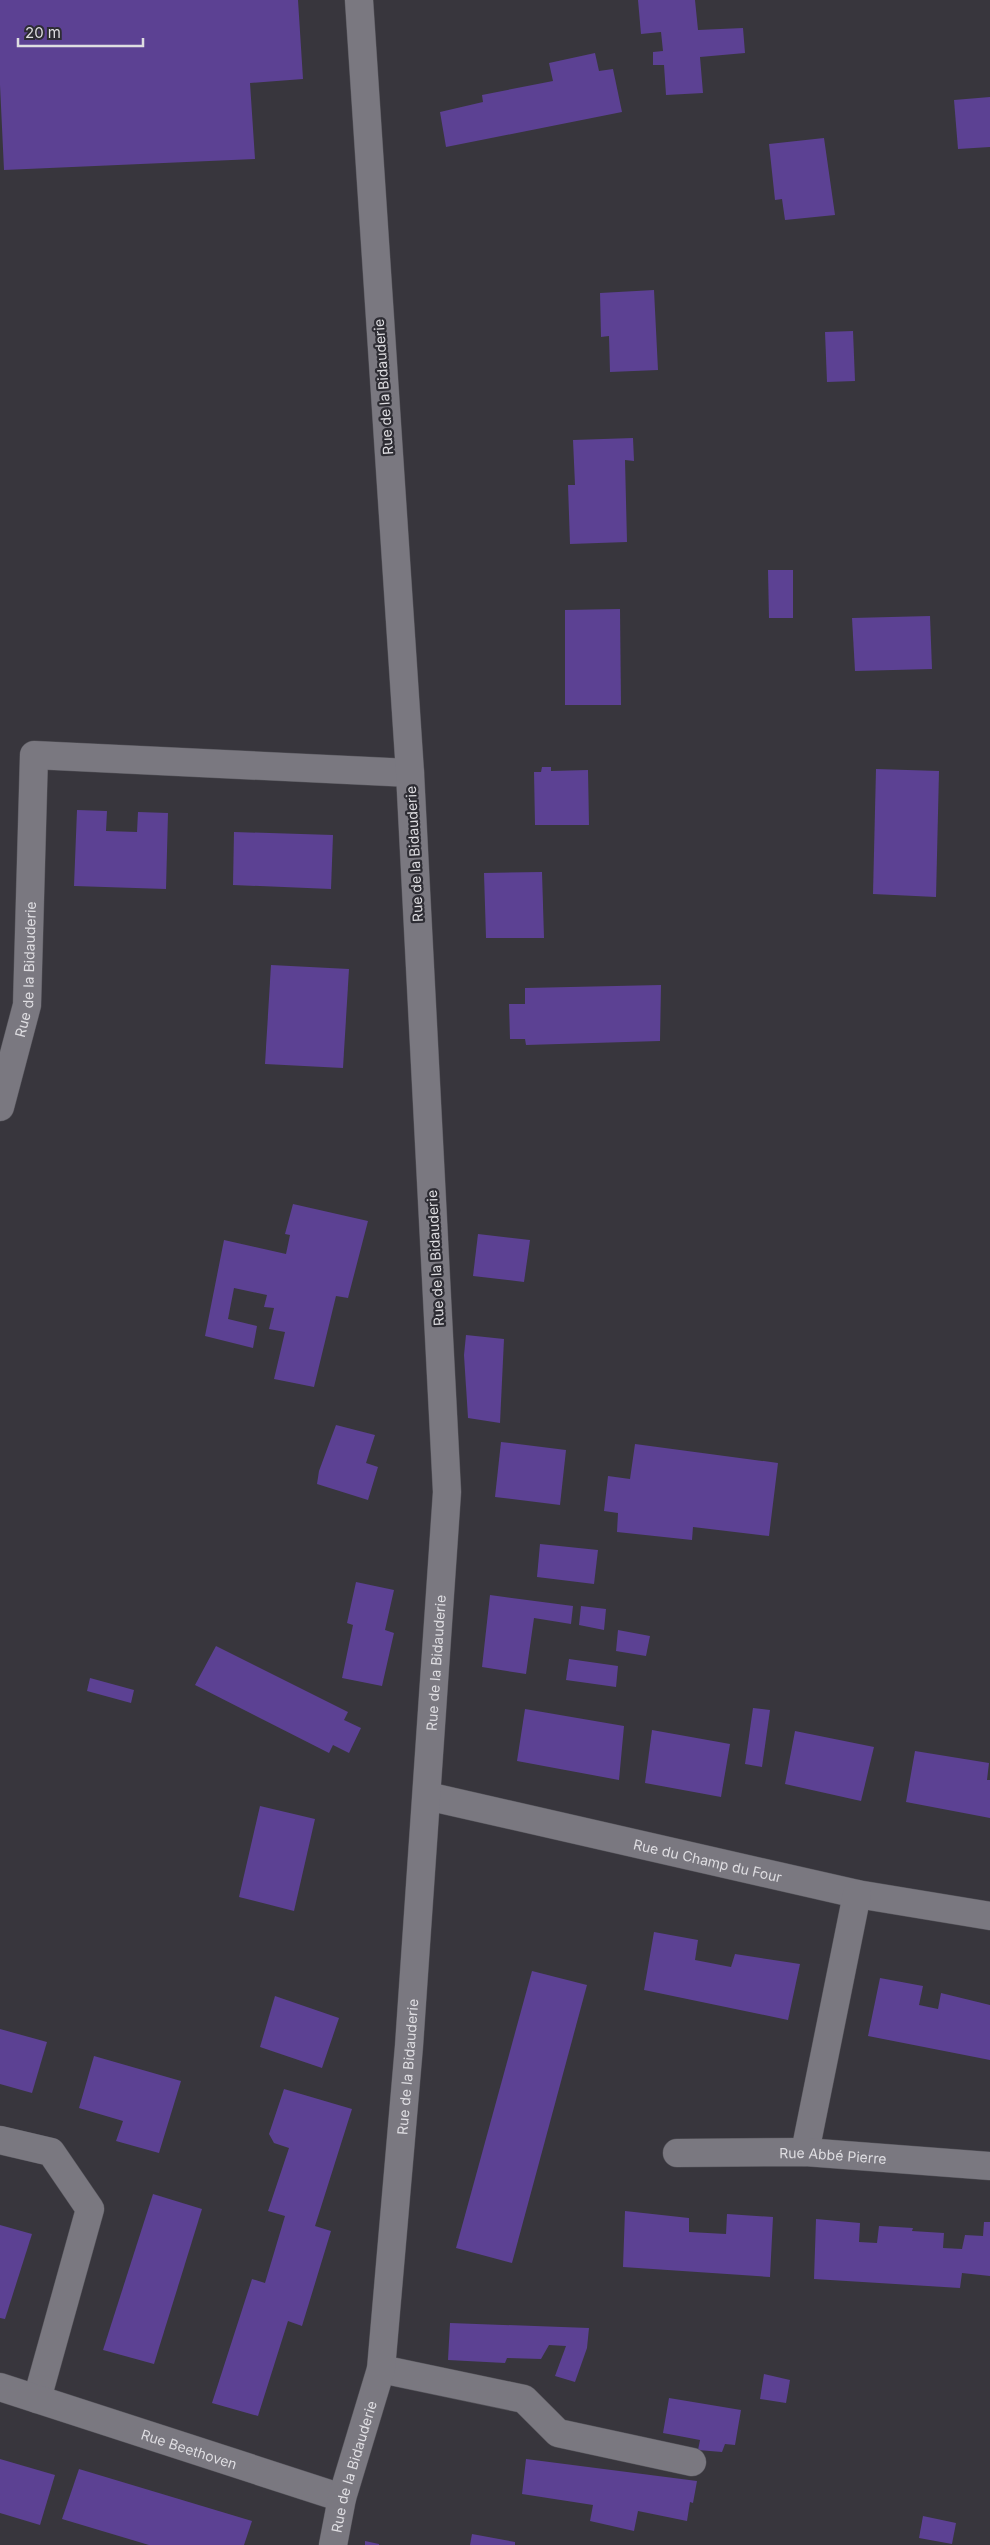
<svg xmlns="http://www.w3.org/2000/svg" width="990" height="2545" font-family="Inter,sans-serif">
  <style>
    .building { fill: #5c4193 }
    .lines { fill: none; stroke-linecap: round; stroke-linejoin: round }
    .minor-casing { stroke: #545359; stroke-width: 29 }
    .minor { stroke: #7a7880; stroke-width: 28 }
    .labels { text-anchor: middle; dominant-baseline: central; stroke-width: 4.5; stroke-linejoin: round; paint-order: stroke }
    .street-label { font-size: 14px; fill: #dedde1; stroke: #2d2c33 }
  </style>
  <rect width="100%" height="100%" fill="#38363d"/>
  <!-- building -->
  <g class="building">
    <path d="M0,0H298L303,79L250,83L255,159L4,170L0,85Z"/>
    <path d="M638,0H695L698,30L743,28L745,53L700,57L703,93L666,95L664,65H653V52L663,51L661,32L641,34Z"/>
    <path d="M595,53L599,71L613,69L622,112L446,147L440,112L483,102L482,95L553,81L549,63Z"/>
    <path d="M990,97V147L958,149L954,100Z"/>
    <path d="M824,138L835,215L785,220L782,199L775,200L769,144Z"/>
    <path d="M654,290L658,370L610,372L609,336L601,337L600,293Z"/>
    <path d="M853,331L855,381L827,382L825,332Z"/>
    <path d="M633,438L634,461L625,460L627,542L570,544L568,485H575L573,440Z"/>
    <path d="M768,570H793V618H769Z"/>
    <path d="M620,609L621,705H565V610Z"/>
    <path d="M930,616L932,669L855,671L852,618Z"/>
    <path d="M542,767H551V771L588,770L589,825H535L534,772H541Z"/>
    <path d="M876,769L939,771L936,897L873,894Z"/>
    <path d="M77,810L107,811L106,831L137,832L138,812L168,813L166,889L74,886Z"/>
    <path d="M234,832L333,835L331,889L233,885Z"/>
    <path d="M542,872L544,938H486L484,873Z"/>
    <path d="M271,965L349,969L343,1068L265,1064Z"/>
    <path d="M661,985L660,1041L526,1045L525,1039H510L509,1004H525V988Z"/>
    <path d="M293,1204L368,1221L348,1298L336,1296L314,1387L274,1379L285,1332L269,1329L274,1308L264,1307L267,1295L234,1288L228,1319L257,1326L253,1348L205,1336L224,1240L286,1254L290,1235L285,1234Z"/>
    <path d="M478,1234L530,1240L524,1282L473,1276Z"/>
    <path d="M466,1335L504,1339L500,1423L468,1418L464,1355Z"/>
    <path d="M336,1425L375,1435L366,1463L378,1467L368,1500L317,1484L319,1471Z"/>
    <path d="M501,1442L566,1450L560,1505L495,1497Z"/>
    <path d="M635,1444L778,1463L769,1536L693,1527L692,1540L617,1532L618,1513L604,1511L608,1476L630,1479Z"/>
    <path d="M540,1544L598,1550L594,1584L537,1577Z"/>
    <path d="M356,1582L394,1590L385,1630L394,1633L382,1686L342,1678L353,1625L347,1623Z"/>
    <path d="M490,1595L573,1606L571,1624L534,1618L526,1674L482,1667Z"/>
    <path d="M581,1606L606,1609L604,1630L579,1625Z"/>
    <path d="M618,1630L650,1636L646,1656L616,1651Z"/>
    <path d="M216,1646L348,1712L344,1720L361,1728L349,1753L333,1745L329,1753L195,1685Z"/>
    <path d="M569,1659L618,1666L616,1687L566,1680Z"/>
    <path d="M90,1678L134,1690L131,1703L87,1691Z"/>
    <path d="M753,1708L770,1710L762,1767L745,1764Z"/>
    <path d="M525,1709L624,1726L619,1780L517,1761Z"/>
    <path d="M652,1730L730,1744L721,1797L645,1783Z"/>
    <path d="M795,1731L874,1747L861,1801L785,1784Z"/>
    <path d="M915,1751L989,1763L987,1780H990V1818L906,1802Z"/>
    <path d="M260,1806L315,1819L294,1911L239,1897Z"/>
    <path d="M654,1932L698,1940L695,1960L731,1967L735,1954L800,1964L788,2020L644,1990Z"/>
    <path d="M532,1971L587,1985L512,2263L456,2248Z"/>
    <path d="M880,1978L923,1986L919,2005L938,2009L941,1993L990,2005V2060L868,2036Z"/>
    <path d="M275,1996L339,2018L322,2068L260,2047Z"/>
    <path d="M0,2029L47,2042L32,2093L0,2084Z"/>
    <path d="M94,2056L181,2081L159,2153L116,2141L123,2121L79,2108Z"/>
    <path d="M284,2089L352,2109L315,2226L331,2231L302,2326L288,2321L258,2416L212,2403L252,2279L265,2283L285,2216L268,2211L289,2148L274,2143L269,2134Z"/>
    <path d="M153,2194L202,2209L154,2364L103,2350Z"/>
    <path d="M625,2211L689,2218V2232L726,2234L727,2214L773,2217L770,2277L623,2267Z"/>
    <path d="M816,2219L860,2223L859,2242L877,2243L879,2226L913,2228L912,2231L944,2233L943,2248L962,2249L965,2235L983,2236L984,2222H990V2276L962,2273L960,2288L814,2279Z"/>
    <path d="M0,2225L32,2234L5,2319L0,2318Z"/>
    <path d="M450,2323L589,2328L587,2348L575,2382L555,2376L566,2346L549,2345L541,2359L507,2358L505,2363L448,2360Z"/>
    <path d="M764,2374L790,2380L786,2403L760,2399Z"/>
    <path d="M669,2398L741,2410L735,2445L725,2444L722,2452L698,2450L700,2440L663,2433Z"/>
    <path d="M0,2459L55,2475L40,2525L0,2513Z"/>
    <path d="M526,2459L697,2481L693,2503L690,2502L687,2521L638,2511L634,2531L590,2521L593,2505L522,2494Z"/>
    <path d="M79,2469L252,2521L244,2545H149L62,2519Z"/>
    <path d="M923,2516L956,2523L952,2544L919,2538Z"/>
    <path d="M472,2534L515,2542V2545H470Z"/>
    <path d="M365,2541L379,2544V2545H365Z"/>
  </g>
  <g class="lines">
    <!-- minor casing -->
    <g class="minor-casing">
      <g id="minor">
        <path id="s1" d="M0,1107L27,1005L34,755L410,773"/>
        <path id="s2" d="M427,1796L857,1894L990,1916"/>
        <path d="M0,2140L51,2152L90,2209L37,2399"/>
        <path d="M805,2152L857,1894"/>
        <path id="s3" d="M677,2153L805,2152L990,2166"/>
        <path d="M381,2369L524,2399L558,2433L692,2462"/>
        <path id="s4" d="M0,2387L342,2498"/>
        <path id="s5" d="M333,2545L342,2498L381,2369L409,2046L447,1492L410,773L359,0"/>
      </g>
    </g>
    <!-- minor -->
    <use href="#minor" class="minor"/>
  </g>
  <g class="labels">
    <!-- street labels -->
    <g class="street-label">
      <text transform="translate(383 387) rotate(-94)">Rue de la Bidauderie</text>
      <text transform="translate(414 854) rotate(-93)">Rue de la Bidauderie</text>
      <text stroke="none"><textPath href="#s1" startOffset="141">Rue de la Bidauderie</textPath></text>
      <text transform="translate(435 1258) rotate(-93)">Rue de la Bidauderie</text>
      <text stroke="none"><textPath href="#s5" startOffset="891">Rue de la Bidauderie</textPath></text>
      <text stroke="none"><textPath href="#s2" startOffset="288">Rue du Champ du Four</textPath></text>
      <text stroke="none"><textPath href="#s5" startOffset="486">Rue de la Bidauderie</textPath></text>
      <text stroke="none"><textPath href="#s3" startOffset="156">Rue Abbé Pierre</textPath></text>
      <text stroke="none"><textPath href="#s4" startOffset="199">Rue Beethoven</textPath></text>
      <text stroke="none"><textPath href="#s5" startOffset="81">Rue de la Bidauderie</textPath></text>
    </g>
  </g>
  <!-- scale -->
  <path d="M18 38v8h125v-8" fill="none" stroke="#dedde1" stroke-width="2.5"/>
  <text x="25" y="38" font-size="15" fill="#dedde1" stroke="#2d2c33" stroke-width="4" paint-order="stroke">20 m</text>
</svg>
